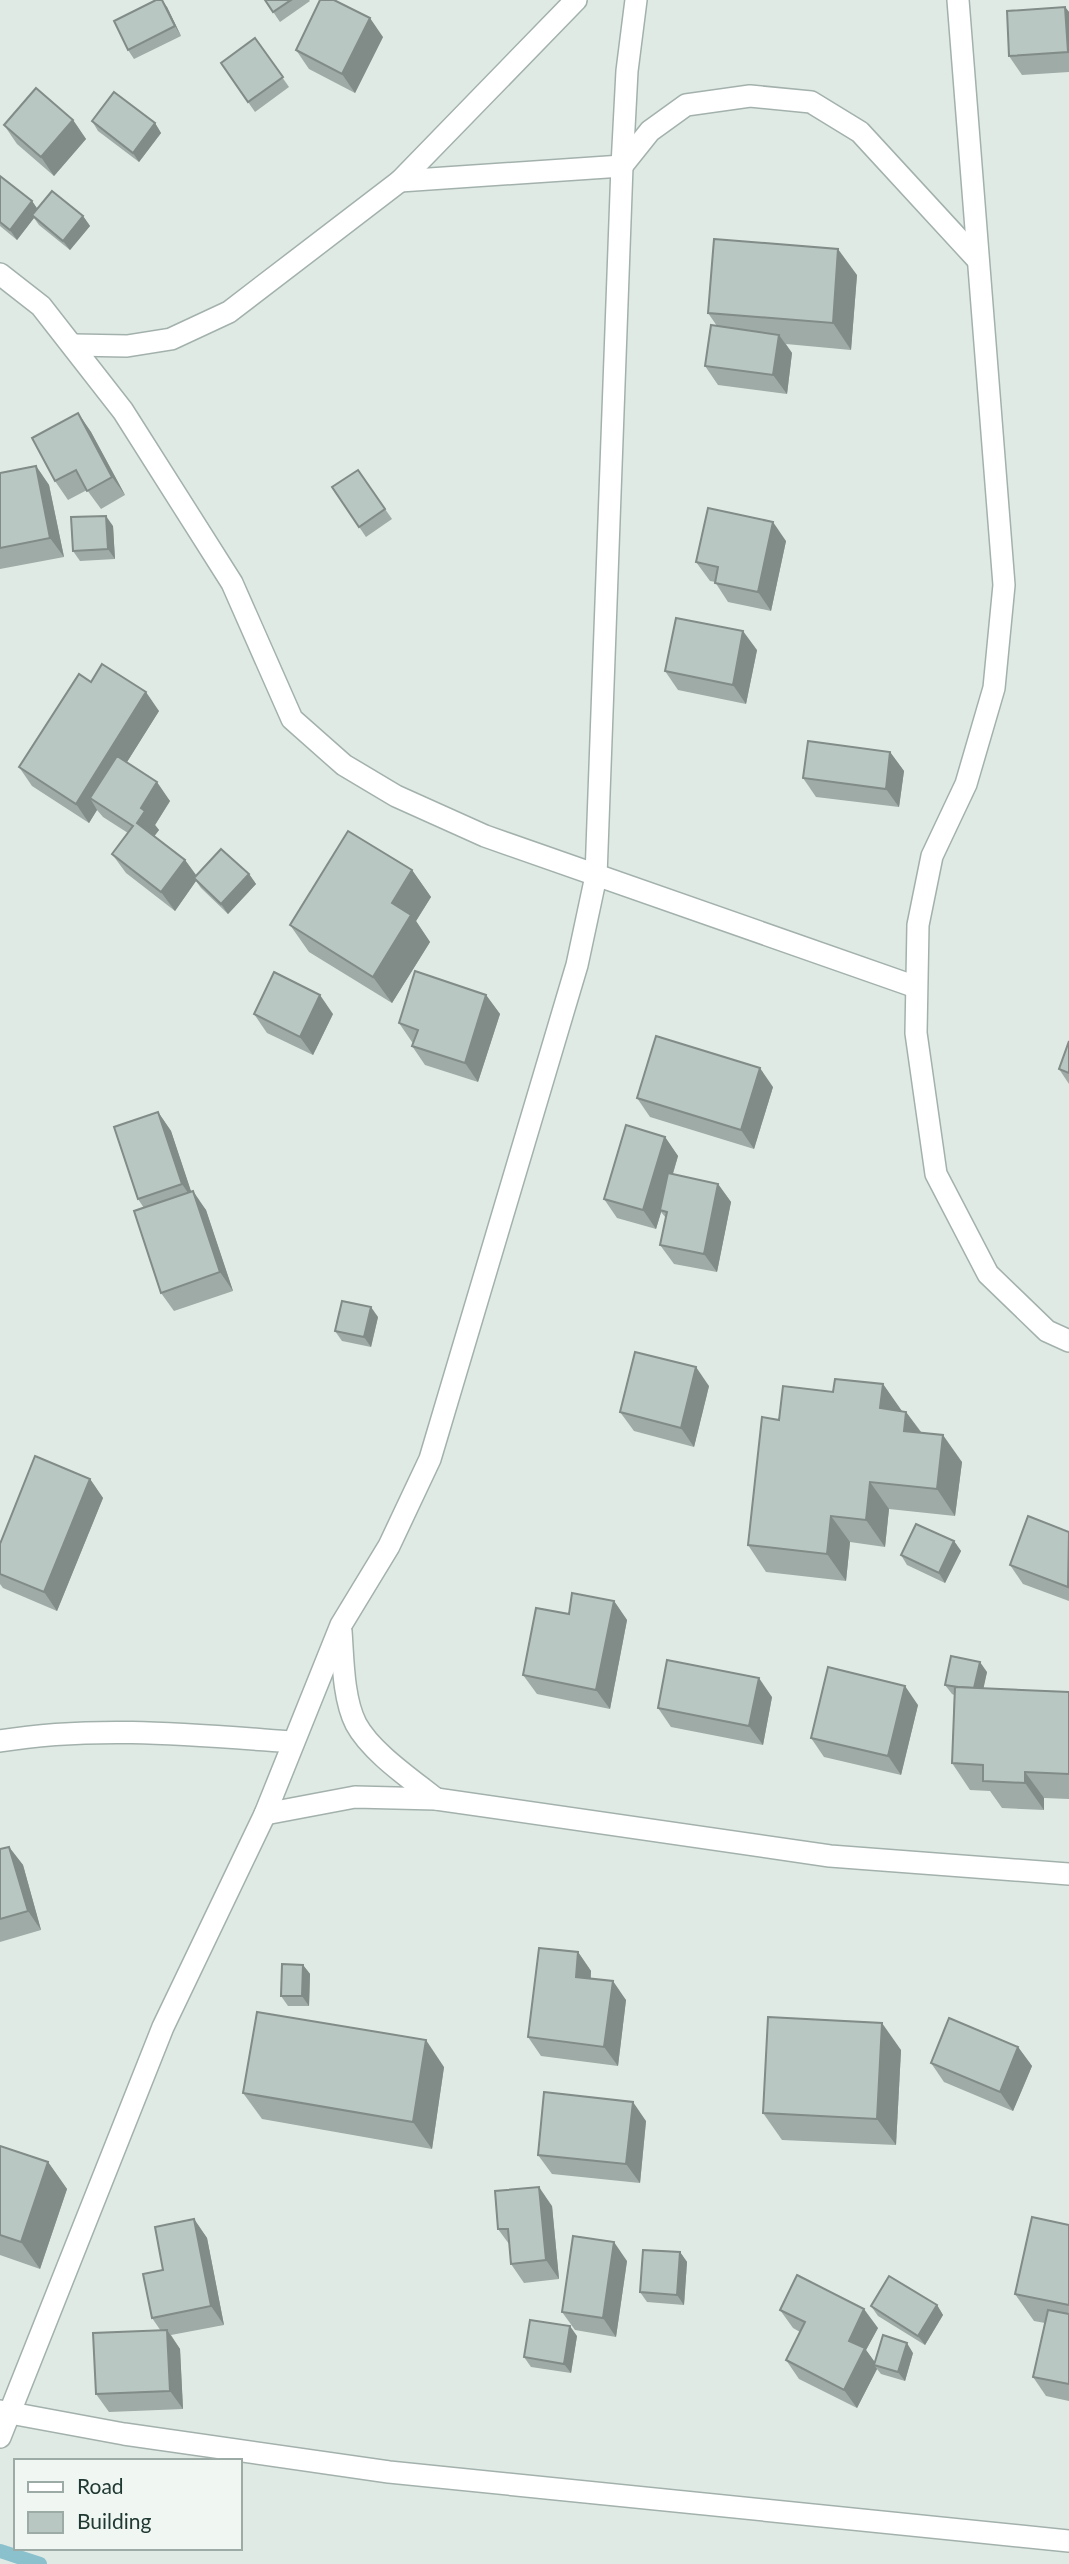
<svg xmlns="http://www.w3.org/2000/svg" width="1069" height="2564" font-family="Lato,sans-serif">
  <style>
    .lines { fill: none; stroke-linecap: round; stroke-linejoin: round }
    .stream { stroke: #8ac1cd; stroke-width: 14 }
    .minor-casing { stroke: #a3b1ac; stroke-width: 24 }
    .minor { stroke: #fff; stroke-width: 21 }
    .wall { fill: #9eaba6 }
    .shaded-wall { fill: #818b87 }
    .building { fill: #b8c7c1; stroke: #818b87; stroke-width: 2 }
  </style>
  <rect width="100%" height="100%" fill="#e0eae5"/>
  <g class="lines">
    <!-- stream -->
    <path class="stream" d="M0,2551L40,2564"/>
    <!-- minor casing -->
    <g class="minor-casing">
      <g id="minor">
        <path d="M958,0L1004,585L994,688L966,784L932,856L918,925L916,1033L936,1174L988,1274L1047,1331L1069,1341"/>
        <path d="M400,181L622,166L650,131L686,105L750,96L811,102L860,132L976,258"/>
        <path d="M0,274L41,306L123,411L232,583L292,719L344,765L396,796L485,836L916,987"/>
        <path d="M74,345L127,346L171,339L229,312L400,181L576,0"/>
        <path d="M341,1631C343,1658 343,1699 356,1724C371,1752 411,1779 436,1799"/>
        <path d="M0,1741C97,1725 196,1735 293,1742"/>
        <path d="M265,1814L355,1797L436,1799L830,1856L1069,1874"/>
        <path d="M0,2411L124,2434L389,2472L1069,2541"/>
        <path d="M0,2437L163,2027L265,1814L341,1625L389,1546L430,1459L577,965L596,876L622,166L627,71L636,0"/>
      </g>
    </g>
    <!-- minor -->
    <use href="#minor" class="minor"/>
  </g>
  <!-- wall -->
  <g class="wall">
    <path d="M265,0H309L310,1L280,22Z"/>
    <path d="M167,7L181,36L134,59L128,50Z"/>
    <path d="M1065,7L1069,12V72L1022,75L1009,56Z"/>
    <path d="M383,37L355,93L309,69L296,50Z"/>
    <path d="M255,38L289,87L255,112L221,63Z"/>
    <path d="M73,120L86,139L54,176L17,144L4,125Z"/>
    <path d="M92,121L155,123L161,133L139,162L98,131Z"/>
    <path d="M0,176L32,201L37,209L83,216L90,226L70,250L39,225L34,218L17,240L0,226Z"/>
    <path d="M857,275L851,350L786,344L792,353L787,394L718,385L705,366L717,326L708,313Z"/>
    <path d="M78,413L91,432L125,495L101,509L87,490L68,500L55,481Z"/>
    <path d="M36,466L49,485L64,557L0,569V473Z"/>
    <path d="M358,470L392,519L366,537L332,487Z"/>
    <path d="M113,526L115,559L80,561L73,551Z"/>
    <path d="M786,541L771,611L728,602L715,582L710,581L696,562Z"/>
    <path d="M757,650L746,704L678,690L665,671Z"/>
    <path d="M91,682L159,711L127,762L170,801L155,825L159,830L154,836L185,860L197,876L249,874L256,884L228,914L201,888L196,881L175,911L126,873L112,854L128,833L103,817L97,810L89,823L32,786L19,767Z"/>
    <path d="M890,752L904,771L899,807L816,797L803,778Z"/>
    <path d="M412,870L431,897L416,921L430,942L392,1003L309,952L290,925Z"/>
    <path d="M486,995L500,1014L478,1082L425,1065L412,1046L413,1043L412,1042L399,1023Z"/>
    <path d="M254,1014H333L313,1055L267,1033Z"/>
    <path d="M1069,1041V1084L1059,1069Z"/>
    <path d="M773,1087L754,1149L650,1117L637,1098Z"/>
    <path d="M158,1112L171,1131L191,1192L206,1210L233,1291L174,1311L161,1293L144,1208L138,1199Z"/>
    <path d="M665,1137L678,1156L673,1174L718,1184L731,1202L717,1272L674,1264L660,1245L666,1218L661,1212L656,1229L617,1218L604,1199Z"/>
    <path d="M378,1317L371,1347L342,1341L335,1331Z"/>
    <path d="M883,1384L901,1411L906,1412L922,1433L962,1462L955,1516L889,1509L885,1547L850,1542L846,1581L766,1572L748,1545L779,1420L833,1392Z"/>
    <path d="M709,1386L694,1447L634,1431L620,1412Z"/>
    <path d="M90,1479L103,1498L57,1611L3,1588L0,1584V1544Z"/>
    <path d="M1069,1532V1601L1023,1584L1010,1565Z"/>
    <path d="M954,1541L961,1551L945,1583L907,1565L901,1555Z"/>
    <path d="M614,1601L627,1620L610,1709L537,1694L523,1675Z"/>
    <path d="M987,1672L983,1688L1069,1692V1799L1044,1798V1810L1002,1808L990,1791L970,1790L952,1763L954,1695L952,1694L945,1685Z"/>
    <path d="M772,1697L763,1745L671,1727L658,1708Z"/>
    <path d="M918,1705L901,1775L824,1757L811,1738Z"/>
    <path d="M9,1847L23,1865L41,1930L0,1942V1849Z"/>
    <path d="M578,1952L591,1971V1979L626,2000L618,2066L541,2056L528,2037Z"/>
    <path d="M303,1965L310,1974L309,2006H288L281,1996Z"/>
    <path d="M1018,2047L1032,2066L1013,2111L944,2082L931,2063Z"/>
    <path d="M901,2050L896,2145L782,2140L763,2113Z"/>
    <path d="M444,2067L432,2149L262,2119L243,2093Z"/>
    <path d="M646,2121L640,2183L552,2174L538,2155Z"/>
    <path d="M0,2146L48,2162L67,2189L40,2269L0,2255Z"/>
    <path d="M552,2206L559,2279L524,2283L511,2264L509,2244L498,2229Z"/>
    <path d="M194,2219L207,2238L224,2325L171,2335L180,2349L183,2409L109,2412L96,2394L161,2331L152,2318L163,2270Z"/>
    <path d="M1069,2225V2401L1046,2396L1033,2377L1045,2323L1034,2321L1015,2294Z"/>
    <path d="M680,2252L687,2262L684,2305L647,2302L640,2292Z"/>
    <path d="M627,2261L616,2337L575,2330L562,2312Z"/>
    <path d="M937,2305L943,2315L925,2345L878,2316L871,2306Z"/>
    <path d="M780,2310L878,2328L866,2350L875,2363L913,2353L905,2381L881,2374L877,2369L857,2408L799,2379L786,2360L800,2332L793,2328Z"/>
    <path d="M577,2336L571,2373L531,2367L524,2357Z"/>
  </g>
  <!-- shaded-wall -->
  <g class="shaded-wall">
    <path d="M162,0L167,7L181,36L175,26Z"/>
    <path d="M1065,7L1069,12V53L1068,52Z"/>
    <path d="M370,18L383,37L355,93L342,74Z"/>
    <path d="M73,120L86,139L54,176L41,157Z"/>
    <path d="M155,123L161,133L139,162L133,153Z"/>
    <path d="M32,201L39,211L32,215L34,218L17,240L10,230Z"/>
    <path d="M83,216L90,226L70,250L63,241Z"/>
    <path d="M838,249L857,275L851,350L833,323Z"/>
    <path d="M779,335L792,353L787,394L773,375Z"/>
    <path d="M78,413L91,432L125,495L112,477Z"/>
    <path d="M36,466L49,485L64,557L50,538Z"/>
    <path d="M106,516L113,526L115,559L108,549Z"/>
    <path d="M773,522L786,541L771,611L758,592Z"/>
    <path d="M743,631L757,650L746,704L733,685Z"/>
    <path d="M146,692L159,711L100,805L90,798L97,810L89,823L76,804Z"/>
    <path d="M890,752L904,771L899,807L886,789Z"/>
    <path d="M157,782L170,801L155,825L159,830L150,842L137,823L141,808Z"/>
    <path d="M185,860L198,878H194L196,881L175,911L161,892Z"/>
    <path d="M412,870L431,897L416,921L430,942L392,1003L373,977L392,903Z"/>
    <path d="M249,874L256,884L228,914L221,904Z"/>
    <path d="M320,995L333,1014L313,1055L300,1037Z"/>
    <path d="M486,995L500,1014L478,1082L465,1063Z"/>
    <path d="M760,1068L773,1087L754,1149L741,1130Z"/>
    <path d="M158,1112L171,1131L195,1203L182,1184Z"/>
    <path d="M665,1137L678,1156L656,1229L643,1210Z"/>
    <path d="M718,1184L731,1202L717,1272L704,1254Z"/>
    <path d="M193,1191L206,1210L233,1291L220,1272Z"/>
    <path d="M371,1307L378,1317L371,1347L364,1337Z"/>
    <path d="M696,1367L709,1386L694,1447L681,1428Z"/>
    <path d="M883,1384L902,1411L880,1408Z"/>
    <path d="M906,1412L925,1438L904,1431Z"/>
    <path d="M943,1435L962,1462L955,1516L937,1489Z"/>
    <path d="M90,1479L103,1498L57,1611L44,1592Z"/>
    <path d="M870,1482L889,1509L885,1547L866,1520Z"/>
    <path d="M831,1516L850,1542L846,1581L827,1554Z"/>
    <path d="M954,1541L961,1551L945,1583L939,1573Z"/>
    <path d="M614,1601L627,1620L610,1709L596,1690Z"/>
    <path d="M980,1662L987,1672L981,1700L974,1690Z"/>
    <path d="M759,1678L772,1697L763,1745L749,1726Z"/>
    <path d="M905,1686L918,1705L901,1775L888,1756Z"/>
    <path d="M1025,1772L1044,1798V1810L1025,1783Z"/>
    <path d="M9,1847L23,1865L41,1930L28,1911Z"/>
    <path d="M578,1952L591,1971L589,1996L576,1977Z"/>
    <path d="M303,1965L310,1974L309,2006L302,1996Z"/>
    <path d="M613,1981L626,2000L618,2066L604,2047Z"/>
    <path d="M882,2023L901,2050L896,2145L877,2119Z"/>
    <path d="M426,2040L444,2067L432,2149L413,2122Z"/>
    <path d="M1018,2047L1032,2066L1013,2111L1000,2092Z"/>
    <path d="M633,2102L646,2121L640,2183L626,2164Z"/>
    <path d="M48,2162L67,2189L40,2269L21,2242Z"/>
    <path d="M539,2187L552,2206L559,2279L546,2260Z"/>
    <path d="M194,2219L207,2238L224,2325L211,2306Z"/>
    <path d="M614,2242L627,2261L616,2337L603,2318Z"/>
    <path d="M680,2252L687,2262L684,2305L677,2295Z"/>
    <path d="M937,2305L943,2315L925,2345L918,2336Z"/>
    <path d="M864,2309L878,2328L866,2350L877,2365H874L877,2369L857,2408L844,2390L849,2341Z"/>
    <path d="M570,2326L577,2336L571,2373L564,2364Z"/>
    <path d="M167,2330L180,2349L183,2409L170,2391Z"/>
    <path d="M907,2343L913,2353L905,2381L898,2372Z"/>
  </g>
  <!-- building -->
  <g class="building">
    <path d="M156,0H162L175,26L128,50L114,21Z"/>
    <path d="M265,0H291L273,12Z"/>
    <path d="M320,0H334L370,18L342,74L296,50Z"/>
    <path d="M1065,7L1068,52L1009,56L1007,11Z"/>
    <path d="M255,38L283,77L248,102L221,63Z"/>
    <path d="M36,88L73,120L41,157L4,125Z"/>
    <path d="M114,92L155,123L133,153L92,121Z"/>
    <path d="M0,176L32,201L10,230L0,222Z"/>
    <path d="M52,191L83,216L63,241L32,215Z"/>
    <path d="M714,239L838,249L833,323L708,313Z"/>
    <path d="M711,325L779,335L773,375L705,366Z"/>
    <path d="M78,413L112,477L87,491L76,470L55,481L32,438Z"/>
    <path d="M36,466L50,538L0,548V473Z"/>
    <path d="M358,470L385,509L359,527L332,487Z"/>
    <path d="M708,508L773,522L758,592L715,583L718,567L696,562Z"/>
    <path d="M106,516L108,549L73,551L71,517Z"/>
    <path d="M676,618L743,631L733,685L665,671Z"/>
    <path d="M102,664L146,692L76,804L19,767L79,674L91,682Z"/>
    <path d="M808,741L890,752L886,789L803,778Z"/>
    <path d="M117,756L157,782L141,808L145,811L137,823L185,860L161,892L112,854L133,826L90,798Z"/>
    <path d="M348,831L412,870L392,903L411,915L373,977L290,925Z"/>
    <path d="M221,849L249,874L221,904L194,878Z"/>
    <path d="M415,971L486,995L465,1063L412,1046L418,1030L399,1023Z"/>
    <path d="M274,972L320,995L300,1037L254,1014Z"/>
    <path d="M656,1036L760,1068L741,1130L637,1098Z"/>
    <path d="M1069,1041V1073L1059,1069Z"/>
    <path d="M158,1112L182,1184L138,1199L114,1127Z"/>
    <path d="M626,1125L665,1137L643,1210L604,1199Z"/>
    <path d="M668,1173L718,1184L704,1254L660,1245L667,1212L660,1210Z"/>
    <path d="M193,1191L220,1272L161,1293L134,1211Z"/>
    <path d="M342,1301L371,1307L364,1337L335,1331Z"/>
    <path d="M635,1352L696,1367L681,1428L620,1412Z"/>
    <path d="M835,1379L883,1384L880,1408L906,1412L904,1431L943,1435L937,1489L870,1482L866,1520L831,1516L827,1554L748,1545L762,1417L779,1420L783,1386L833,1392Z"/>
    <path d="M35,1456L90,1479L44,1592L0,1574V1544Z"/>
    <path d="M1028,1516L1069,1532L1068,1587L1010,1565Z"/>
    <path d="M916,1524L954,1541L939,1573L901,1555Z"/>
    <path d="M572,1593L614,1601L596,1690L523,1675L536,1608L569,1614Z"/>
    <path d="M951,1656L980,1662L974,1688L958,1687L945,1685Z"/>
    <path d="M667,1660L759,1678L749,1726L658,1708Z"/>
    <path d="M828,1667L905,1686L888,1756L811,1738Z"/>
    <path d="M955,1687L1069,1692V1774L1025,1772V1783L983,1781V1765L952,1763Z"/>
    <path d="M9,1847L28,1911L0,1919V1849Z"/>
    <path d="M539,1948L578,1952L576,1977L613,1981L604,2047L528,2037Z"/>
    <path d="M282,1964L303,1965L302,1996H281Z"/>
    <path d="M257,2012L426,2040L413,2122L243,2093Z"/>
    <path d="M768,2017L882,2023L877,2119L763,2113Z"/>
    <path d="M949,2018L1018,2047L1000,2092L931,2063Z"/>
    <path d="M544,2092L633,2102L626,2164L538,2155Z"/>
    <path d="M0,2146L48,2162L21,2242L0,2235Z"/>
    <path d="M539,2187L546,2260L511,2264L508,2229H498L495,2191Z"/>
    <path d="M1032,2217L1069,2225V2305L1015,2294Z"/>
    <path d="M194,2219L211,2306L152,2318L143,2274L163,2270L155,2227Z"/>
    <path d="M573,2236L614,2242L603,2318L562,2312Z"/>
    <path d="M643,2250L680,2252L677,2295L640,2292Z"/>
    <path d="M797,2275L864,2309L849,2341L865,2348L844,2390L786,2360L805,2322L780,2310Z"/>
    <path d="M889,2276L937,2305L918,2336L871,2306Z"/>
    <path d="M1048,2310L1069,2314V2384L1033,2377Z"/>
    <path d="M530,2320L570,2326L564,2364L524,2357Z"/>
    <path d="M167,2330L170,2391L96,2394L93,2333Z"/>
    <path d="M883,2335L907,2343L898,2372L874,2365Z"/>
  </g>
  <!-- legend -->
  <rect x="14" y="2459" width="228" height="91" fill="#f0f7f3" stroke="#9daba6" stroke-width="2"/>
  <rect x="28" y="2482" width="35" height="10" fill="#ffffff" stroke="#9daba6" stroke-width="2"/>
  <text x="77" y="2494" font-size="21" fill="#213933">Road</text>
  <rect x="28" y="2512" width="35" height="21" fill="#b8c7c1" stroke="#9daba6" stroke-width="2"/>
  <text x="77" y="2529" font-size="21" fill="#213933">Building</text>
</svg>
